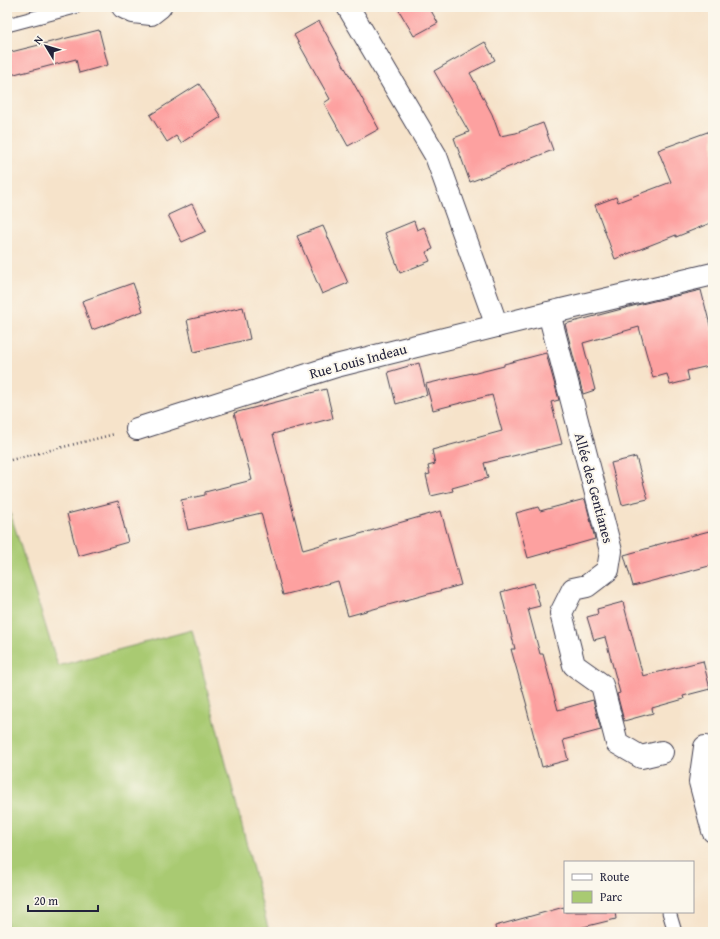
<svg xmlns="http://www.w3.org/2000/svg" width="720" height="939" font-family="'Gentium Book Plus',serif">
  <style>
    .green { fill: #a9ca72; stroke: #667656 }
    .building { fill: #fda1a0 }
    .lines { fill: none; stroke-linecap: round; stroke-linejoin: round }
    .service-casing { stroke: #423f50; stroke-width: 15 }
    .minor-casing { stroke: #423f50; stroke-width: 24 }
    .path { stroke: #423f50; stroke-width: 2.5; stroke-dasharray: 1 3; stroke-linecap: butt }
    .service { stroke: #fff; stroke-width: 13 }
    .minor { stroke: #fff; stroke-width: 22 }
    .labels { text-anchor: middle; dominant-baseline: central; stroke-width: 4; stroke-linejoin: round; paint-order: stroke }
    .street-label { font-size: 14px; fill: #22223b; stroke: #fbf7ec }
  </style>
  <rect width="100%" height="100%" fill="#fbf7ec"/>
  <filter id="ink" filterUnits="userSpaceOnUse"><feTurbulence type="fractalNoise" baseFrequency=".025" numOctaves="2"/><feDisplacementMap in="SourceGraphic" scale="8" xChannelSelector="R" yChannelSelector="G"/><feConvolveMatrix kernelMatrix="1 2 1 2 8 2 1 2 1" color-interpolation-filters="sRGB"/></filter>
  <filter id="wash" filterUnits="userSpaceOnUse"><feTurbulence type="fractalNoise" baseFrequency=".012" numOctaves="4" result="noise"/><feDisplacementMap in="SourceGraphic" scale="16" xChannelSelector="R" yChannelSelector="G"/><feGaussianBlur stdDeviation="0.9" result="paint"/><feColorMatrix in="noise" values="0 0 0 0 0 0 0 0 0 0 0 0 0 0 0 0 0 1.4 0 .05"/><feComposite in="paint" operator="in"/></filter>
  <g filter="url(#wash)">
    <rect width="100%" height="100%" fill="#f6e3ca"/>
    <!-- green -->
    <path class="green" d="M9,509L58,666L192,630L269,932H7V510Z"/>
    <g id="blocks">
      <!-- building -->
      <g class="building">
        <path d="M397,7H429L438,23L414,36Z"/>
        <path d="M319,21L379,129L348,146L324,103L330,99L294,35Z"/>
        <path d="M99,30L108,65L79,73L76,59L22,73V72L7,76V53Z"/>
        <path d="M485,42L495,60L470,73L492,114L500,136L516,133L543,123L553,150L470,182L454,138L469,132L434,71Z"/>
        <path d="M199,84L221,117L181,143L176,136L167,142L150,115Z"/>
        <path d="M713,130V222L676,237V235L615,259L595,205L616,197L618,202L671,182L658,150Z"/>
        <path d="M192,204L206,231L182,242L168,215Z"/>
        <path d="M414,221L417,230L424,227L433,249L426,252L430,261L400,273L385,233Z"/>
        <path d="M323,226L348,283L322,294L297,236Z"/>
        <path d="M133,283L143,311L92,330L82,301Z"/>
        <path d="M701,290L713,337V365L687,371L689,380L670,385L667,374L653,378L639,327L583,343L595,390L583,394L565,324L637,305Z"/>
        <path d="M243,307L250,339L194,352L187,320Z"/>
        <path d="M546,353L559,400L551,402L562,444L484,463L488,478L452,488L453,491L431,496L426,475L430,474L428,466L435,464L432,450L502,431L492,395L433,410L426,384L472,373V374L504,366V364Z"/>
        <path d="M419,363L427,395L396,404L388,372Z"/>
        <path d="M326,389L333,418L273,434L303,550L441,511L461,585L348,616L338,581L283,595L261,513L188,530L181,500L205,495V492L252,480L234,413Z"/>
        <path d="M636,457L648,499L622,505L611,463Z"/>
        <path d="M585,499L595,539L528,558L516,513L538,507L540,511Z"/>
        <path d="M118,501L128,542L78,556L67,514Z"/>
        <path d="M713,530V565L633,586L624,555L656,546V545Z"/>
        <path d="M534,583L540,606L528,609L540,654H543L558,710L593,700L601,730L563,740L568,760L542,767L526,706H527L511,649H515L501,592Z"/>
        <path d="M623,602L643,676L703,661L710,689L683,696L684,699L652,708L653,713L624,721L617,694L620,693L605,637L594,640L587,617L598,614L597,609Z"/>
        <path d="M564,907L565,912H615L616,919L563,932H496L495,926Z"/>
      </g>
    </g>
  </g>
  <g filter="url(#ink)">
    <use href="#blocks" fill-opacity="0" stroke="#423f50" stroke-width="1"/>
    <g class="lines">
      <!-- service casing -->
      <g class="service-casing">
        <g id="service">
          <path d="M7,25L75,7"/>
          <path d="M669,912L675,932"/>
        </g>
      </g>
      <!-- minor casing -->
      <g class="minor-casing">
        <g id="minor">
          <path d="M123,7L133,12L151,14L160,7"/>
          <path d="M348,7L436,156L497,326"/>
          <path d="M549,313L611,551L608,570L587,586L573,589L561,613L574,665L602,685L617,743L641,757L662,752"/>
          <path d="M137,429L336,366L549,313L713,274"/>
          <path d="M705,747L700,782L713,831"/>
        </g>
      </g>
      <!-- path -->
      <path class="path" d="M7,461L115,434"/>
      <!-- service -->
      <use href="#service" class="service"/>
      <!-- minor -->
      <use href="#minor" class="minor"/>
    </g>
  </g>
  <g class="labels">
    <!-- street labels -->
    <g class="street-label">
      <text transform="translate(358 361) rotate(-15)">Rue Louis Indeau</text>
      <text transform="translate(594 488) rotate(75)">Allée des Gentianes</text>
    </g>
  </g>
  <!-- margin -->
  <rect width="720" height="939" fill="none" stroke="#fbf7ec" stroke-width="24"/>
  <!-- legend -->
  <rect x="564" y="861" width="130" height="52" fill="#fbf7ec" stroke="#a4a2a5"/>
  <rect x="572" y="874" width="20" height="6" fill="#ffffff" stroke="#a4a2a5"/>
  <text x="600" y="881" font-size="12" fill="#22223b">Route</text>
  <rect x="572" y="891" width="20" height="12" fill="#a9ca72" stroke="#a4a2a5"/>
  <text x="600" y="901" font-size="12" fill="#22223b">Parc</text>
  <!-- north arrow -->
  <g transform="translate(46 46) rotate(308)" stroke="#fbf7ec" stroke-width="3" paint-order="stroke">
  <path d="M0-3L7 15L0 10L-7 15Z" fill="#22223b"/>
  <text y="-6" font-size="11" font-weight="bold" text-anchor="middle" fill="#22223b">N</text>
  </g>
  <!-- scale -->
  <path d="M28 905v6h70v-6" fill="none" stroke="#22223b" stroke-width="2"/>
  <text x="34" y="905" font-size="12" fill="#22223b" stroke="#fbf7ec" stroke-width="3" paint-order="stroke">20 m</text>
</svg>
